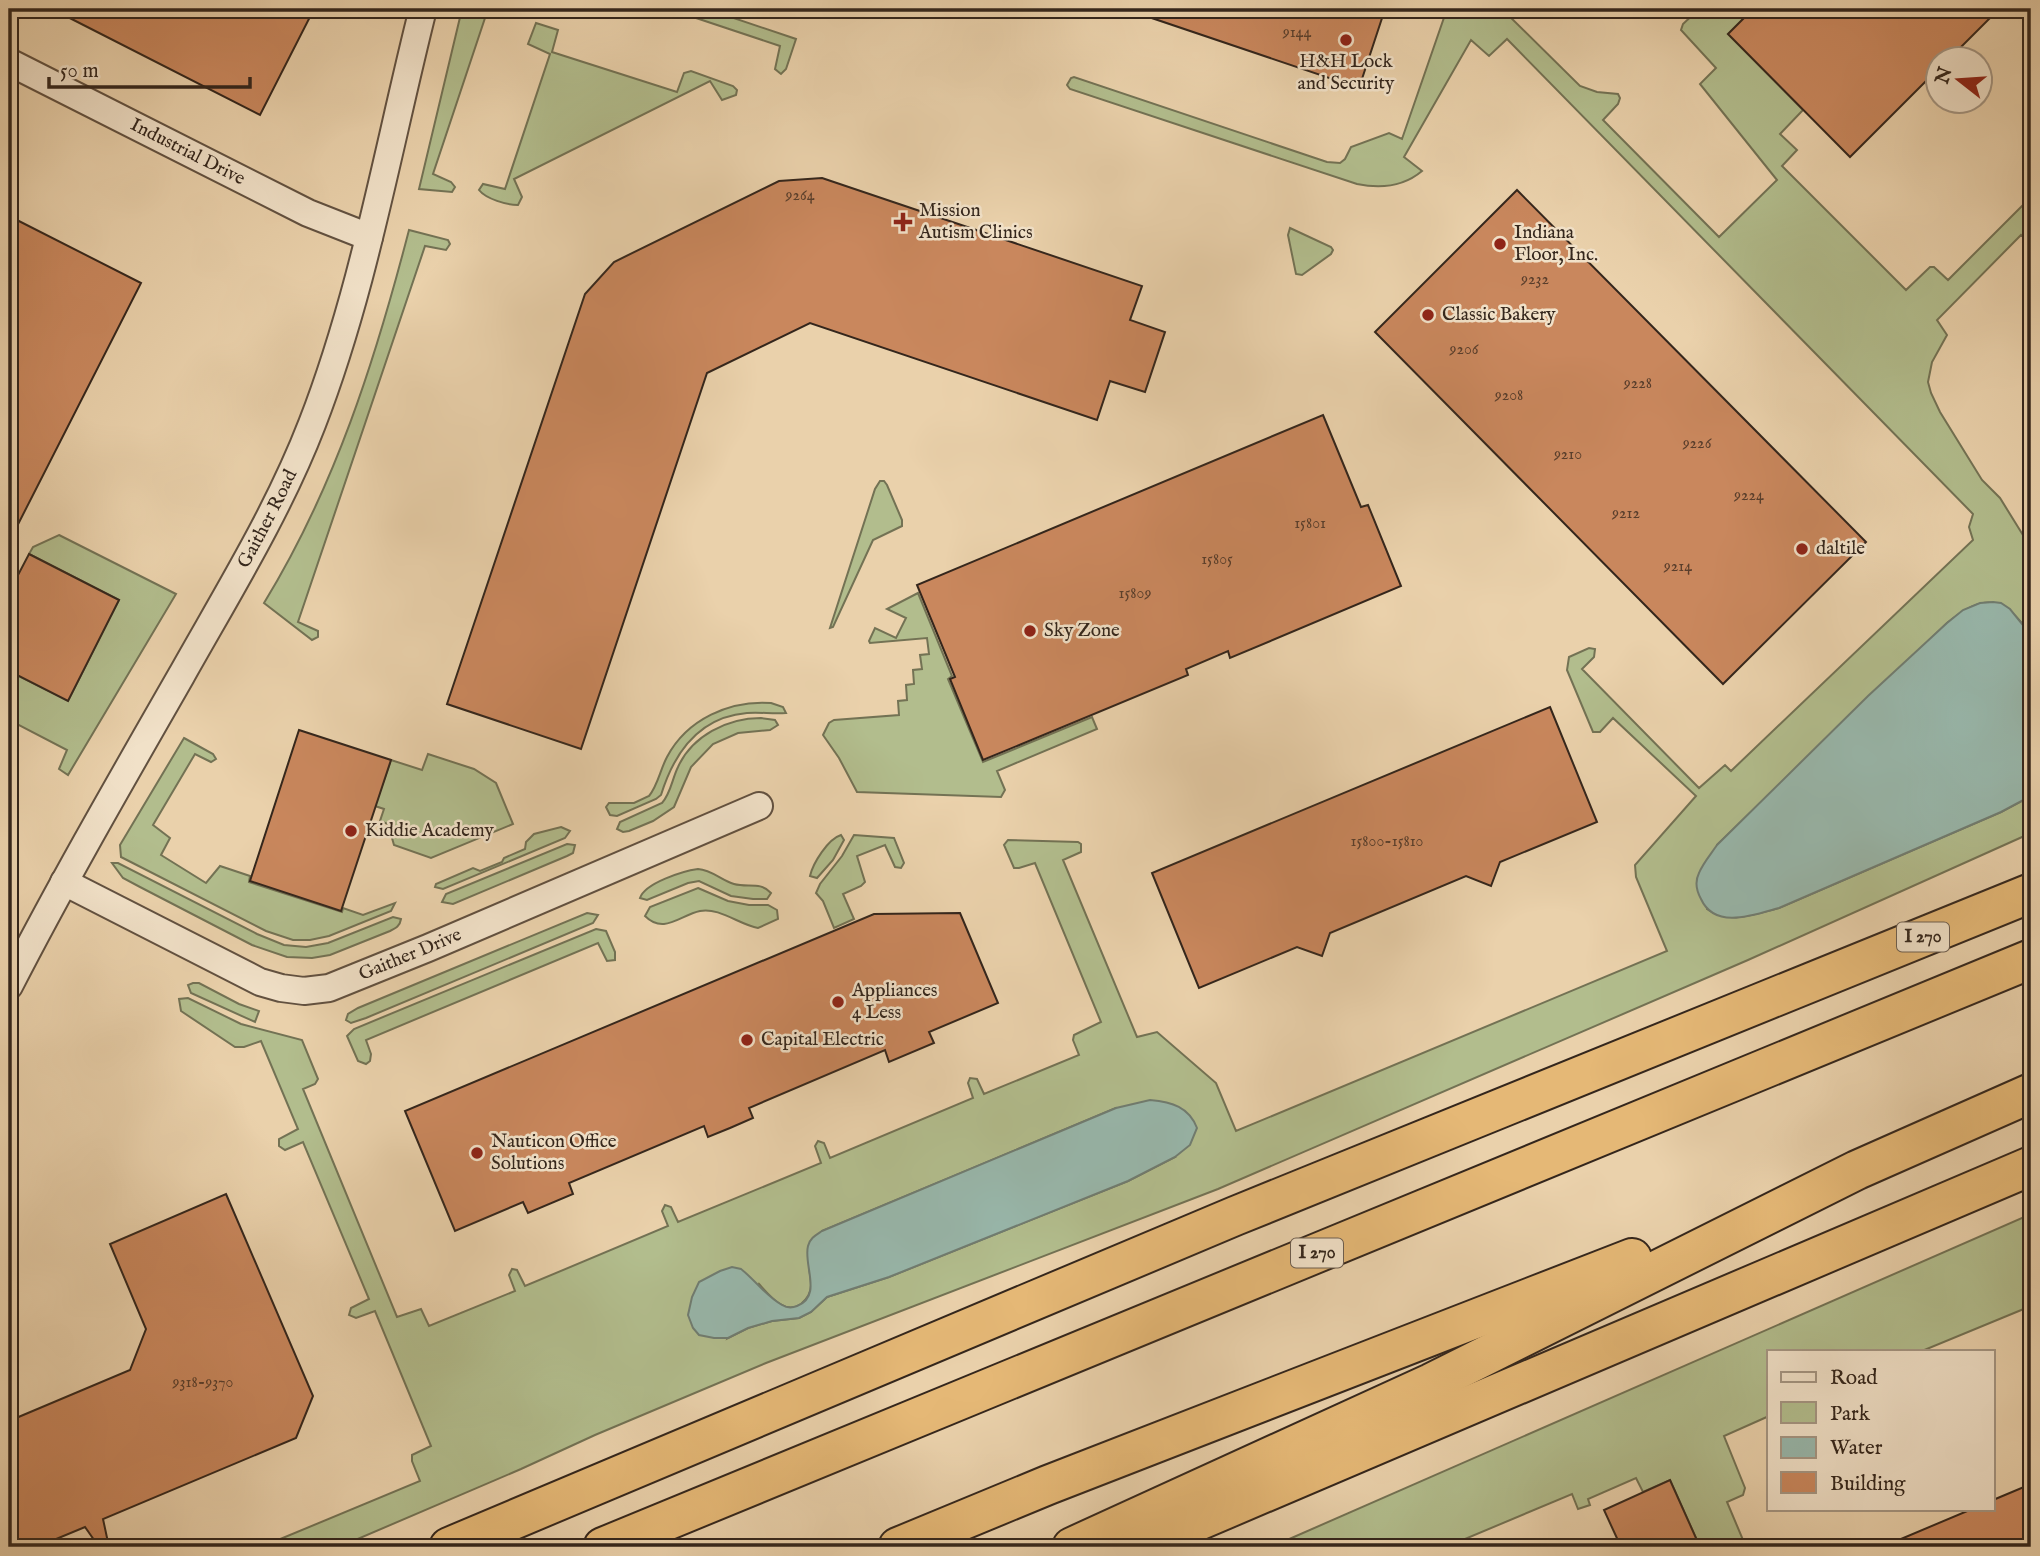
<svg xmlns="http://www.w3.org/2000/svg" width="2040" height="1556" font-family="'IM FELL English',serif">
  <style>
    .green { fill: #b2bd8d; stroke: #737254; stroke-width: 2; fill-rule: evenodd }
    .water { fill: #98b7ab; stroke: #707d72; stroke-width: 2 }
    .building { fill: #c9875d; stroke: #34261c; stroke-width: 2 }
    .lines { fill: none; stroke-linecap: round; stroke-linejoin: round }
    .minor-casing { stroke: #625140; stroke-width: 30 }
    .motorway-casing { stroke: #34261c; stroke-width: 42 }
    .minor { stroke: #f1e1c8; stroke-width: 26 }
    .motorway { stroke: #e5b876; stroke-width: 38 }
    .poi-dot { fill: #8f2418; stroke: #f1e1c8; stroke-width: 2.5 }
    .labels { text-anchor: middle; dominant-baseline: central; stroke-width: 5; stroke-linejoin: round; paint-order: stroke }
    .number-label { font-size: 16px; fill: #593e2c }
    .shield { fill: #f1e1c8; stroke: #6d5e50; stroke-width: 2 }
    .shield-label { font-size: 18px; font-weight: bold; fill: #34261c }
    .poi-label { font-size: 19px; fill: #34261c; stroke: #f1e1c8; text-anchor: start }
    .street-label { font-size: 19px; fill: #34261c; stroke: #f1e1c8 }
  </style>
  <rect width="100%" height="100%" fill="#ead1ab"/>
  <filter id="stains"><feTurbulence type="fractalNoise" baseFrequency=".00286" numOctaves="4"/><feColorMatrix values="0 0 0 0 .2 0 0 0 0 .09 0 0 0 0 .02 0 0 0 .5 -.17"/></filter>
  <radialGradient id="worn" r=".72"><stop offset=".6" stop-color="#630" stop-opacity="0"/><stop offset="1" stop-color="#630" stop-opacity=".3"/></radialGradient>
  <!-- green -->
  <g class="green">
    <path d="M462,9H488L433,174L451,182L455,187L452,192L419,189Z"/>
    <path d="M669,9H707L796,39L786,69L781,74L775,69L780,46Z"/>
    <path d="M1447,9H1502L1580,86L1597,92L1618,94L1620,98L1618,104L1603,120L1719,237L1777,180L1700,84L1716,68L1681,30L1683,24L1699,9H1753L1728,34L1803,110L1780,134L1797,150L1782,166L1906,290L1930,267H1934L1948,280L2031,197V244L2021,235L1937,320L1947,335L1932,362L1928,382L1931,393L1940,412L1982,480L2000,498L2031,548V635C2003,596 1985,592 1947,623L1717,845L1707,909C1729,925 1755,914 1779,908L2001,812L2031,796V833L1748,960L1218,1189L766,1363L595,1435L521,1469L339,1547H261L420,1481L412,1461V1455L431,1446L375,1311L356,1318L349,1315L351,1308L369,1299L303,1142L285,1150L279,1146V1139L298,1129L261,1041L244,1047H235L181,1011L179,999L188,998L241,1024L302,1040L318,1079L315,1084L303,1089L397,1317L421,1309L429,1326L515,1291L509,1275L512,1269L517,1270L525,1286L668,1226L662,1211L665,1205L671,1207L678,1222L821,1163L815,1146L818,1141L824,1143L830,1158L973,1098L968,1083L970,1078L977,1079L984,1094L1079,1055L1073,1040L1074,1035L1101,1022L1035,863L1019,868H1014L1004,845L1008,840L1078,842L1081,844V852L1063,860L1137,1037L1157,1032L1216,1083L1236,1131L1667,951L1636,877L1635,865L1696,796L1613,718L1600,732H1593L1567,670L1569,657L1589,648L1595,649L1594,657L1582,669L1699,788L1725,765L1731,771L1973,540L1969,527L1973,514L1507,39L1489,56L1471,40L1404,157L1422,171C1403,187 1381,189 1357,184L1070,89L1067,85L1071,78L1074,77L1327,162L1340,163L1345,159L1351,147L1389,133L1402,139ZM1116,1108L1175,1157L1128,1181L889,1277L827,1297L811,1312L799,1318L772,1321L748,1328L728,1338L759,1284C769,1295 785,1316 801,1304C807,1299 811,1293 811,1285C811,1276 807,1265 810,1257C813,1248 818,1239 822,1231Z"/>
    <path d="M536,23L558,30L552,52L677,92L684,73L691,71L733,86L737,90L736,95L722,100L710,81L514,179L522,197L518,205C507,205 486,199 479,190L483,184L505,189L550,54L528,44Z"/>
    <path d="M1290,228L1331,247L1333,250L1331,254L1302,275L1296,274L1288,235Z"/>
    <path d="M409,230L448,240L450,244L446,250L425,246L298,622L318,631V637L312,640L264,603C335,487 375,361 409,230Z"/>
    <path d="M880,481H884L887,485L902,520V526L873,540L833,627L830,628L875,489Z"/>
    <path d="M59,535L176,594L68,775L59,769L67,750L9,720V671L68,701L119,600L29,554L33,547Z"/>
    <path d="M918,593L952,676L948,679L983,762L1092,717L1097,729L997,771L1005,790L1001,797L857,792L839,758L823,735L829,723L834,720L899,715L898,701L907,700L906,685L914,684L913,670L922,669L920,655L929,654L927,638L870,643L869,641L875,628L896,638L906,618L887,609Z"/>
    <path d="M771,703L783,707L786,713C773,714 760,712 747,713C699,717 674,753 661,795L656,799L617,816L610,815L606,807L609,803H634L649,796C658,785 660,770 667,757C687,719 730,700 771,703Z"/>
    <path d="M761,718L775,720L778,725L770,730L738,733L713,744L691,767L674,807L653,821L629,831L623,832L617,829L620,822L662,803C671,793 672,779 678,767C692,736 727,718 761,718Z"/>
    <path d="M184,738L213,754L216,759L211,762L195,754L153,825L170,838L161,855L206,883L220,866L250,876L249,882L342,912L343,908L363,915L395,903L391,911L329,936L310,940H293L266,931L121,857L120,845Z"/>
    <path d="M428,754L474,769L496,783L513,824L431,858L394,845L388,824L380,821L384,809L375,806L391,760L422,770Z"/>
    <path d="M561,827L570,831L565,838L443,889L435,887L436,884L473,868L480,871L502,862L504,858L525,849L526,842L534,834Z"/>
    <path d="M841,835L844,840L833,860L817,878L810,876C813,863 828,839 841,835Z"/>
    <path d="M854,835L894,838L904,863L901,868L895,867L885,845L857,856L865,882L861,886L843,894L854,919L834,928L823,901L816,893L820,884L842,856Z"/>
    <path d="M567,844L575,845L573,853L567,856L453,904L442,902L446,894Z"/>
    <path d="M112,863H118L257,934L284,945L306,947L328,943L393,917L401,919C400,926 396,928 390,931L330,955L312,958L287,957L252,945L140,887L123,878Z"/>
    <path d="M698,869C712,870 721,880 734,884C748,888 760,881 771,893L767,899H753L731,896L699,881L688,883L647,900L640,898C645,883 683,871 698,869Z"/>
    <path d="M698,888L728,901L749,905H768L777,910L778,919L758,928C740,925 719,907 700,911C680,915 664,935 645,916L650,907Z"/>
    <path d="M587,913L598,915L593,923L366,1018L351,1023L346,1020L348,1014L358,1008Z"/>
    <path d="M596,929L606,931L615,952V960L607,961L598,943L366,1040L371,1054L370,1061L366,1064L358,1061L347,1036L354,1029Z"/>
    <path d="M193,983H199L239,1004L259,1011L255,1022L191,993L188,985Z"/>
    <path d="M2031,1214V1306L1922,1351H1769V1416L1724,1436L1745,1488L1743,1495L1727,1502L1746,1547H1700L1670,1480L1643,1492L1636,1478L1588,1499L1590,1505L1578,1509L1572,1494L1446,1547H1271Z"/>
  </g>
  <!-- water -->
  <g class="water">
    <path d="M1993,602L2001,603L2010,609L2031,635V796L2001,812L1779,908C1754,915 1715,930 1701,899C1696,890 1695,881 1699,873C1703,863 1711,854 1717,845L1868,696L1947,623L1963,610L1980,603Z"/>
    <path d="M1150,1100C1172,1102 1189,1107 1197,1128L1190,1145L1175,1157L1128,1181L889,1277L827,1297L811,1312L799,1318L772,1321L748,1328L728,1338H714L699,1335L693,1328L688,1315L692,1297L699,1282L720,1271L732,1267L741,1269C755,1280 766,1296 782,1305C787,1308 792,1308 797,1306C823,1296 803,1265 808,1246C810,1238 816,1235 822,1231L1116,1108Z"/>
  </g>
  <!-- building -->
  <g class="building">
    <path d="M52,9H314L260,115Z"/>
    <path d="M1135,9H1385L1359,88L1134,12Z"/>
    <path d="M1753,9H1999L1948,60H1938V69L1850,157L1728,34Z"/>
    <path d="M822,178L1142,286L1130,320L1165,332L1145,392L1110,381L1097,420L810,323L707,373L581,749L447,704L585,294L614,262L779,181Z"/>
    <path d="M1517,190L1866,542L1723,684L1375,332Z"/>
    <path d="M9,216L141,283L9,542Z"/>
    <path d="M1323,415L1361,507L1368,505L1401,586L1230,658L1228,651L1186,669L1188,675L983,760L950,679L955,677L917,585Z"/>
    <path d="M29,554L119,600L68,701L9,671V573L17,577Z"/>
    <path d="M1550,707L1597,822L1500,862L1491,886L1466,876L1330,933L1322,956L1297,947L1199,988L1152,873Z"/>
    <path d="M299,730L391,760L341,911L250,881Z"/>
    <path d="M960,913L998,1003L929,1032L934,1043L889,1062L885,1050L749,1108L753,1118L730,1128L708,1137L704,1126L569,1183L573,1194L528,1213L523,1202L455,1231L405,1111L874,914Z"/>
    <path d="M226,1194L313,1396L296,1438L103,1519L109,1547H99L85,1527L37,1547H9V1421L130,1370L146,1329L110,1244Z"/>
    <path d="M1670,1480L1700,1547H1621L1604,1510Z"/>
    <path d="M2031,1484V1547H1882L1972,1509H1993V1500Z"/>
  </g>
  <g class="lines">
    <!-- minor casing -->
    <g class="minor-casing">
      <g id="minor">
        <path id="s1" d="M9,62L308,213L369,237"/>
        <path id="s2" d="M64,882L260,982L281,988L304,991L329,988L428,948L759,806"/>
        <path id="s3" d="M9,986C63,881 122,779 181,676C227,594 278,512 312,424C364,290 388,147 423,9"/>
      </g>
    </g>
    <!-- motorway casing -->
    <g class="motorway-casing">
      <g id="motorway">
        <path d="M449,1547L1235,1216L2031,893"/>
        <path d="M603,1547L2031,959"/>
        <path d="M898,1547L1048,1485L1632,1258"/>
        <path d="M1072,1547L1431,1383L1857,1170L2031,1093"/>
        <path d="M1137,1547L2031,1166"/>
      </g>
    </g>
    <!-- minor -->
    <use href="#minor" class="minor"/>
    <!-- motorway -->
    <use href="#motorway" class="motorway"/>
  </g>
  <!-- markers -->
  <g class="poi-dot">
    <circle cx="1346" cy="40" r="7"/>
    <path d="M899.5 211.5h7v7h7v7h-7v7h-7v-7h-7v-7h7z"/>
    <circle cx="1500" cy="244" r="7"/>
    <circle cx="1428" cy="315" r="7"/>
    <circle cx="1802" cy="549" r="7"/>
    <circle cx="1030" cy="631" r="7"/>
    <circle cx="351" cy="831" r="7"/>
    <circle cx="838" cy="1002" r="7"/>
    <circle cx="747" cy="1040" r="7"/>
    <circle cx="477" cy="1153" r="7"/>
  </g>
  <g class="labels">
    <!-- number labels -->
    <g class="number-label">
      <text x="1297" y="33">9144</text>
      <text x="800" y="196">9264</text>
      <text x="1535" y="280">9232</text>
      <text x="1464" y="350">9206</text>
      <text x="1638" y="384">9228</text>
      <text x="1509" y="396">9208</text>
      <text x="1697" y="444">9226</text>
      <text x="1568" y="455">9210</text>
      <text x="1749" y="496">9224</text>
      <text x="1626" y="514">9212</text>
      <text x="1310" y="524">15801</text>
      <text x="1217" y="560">15805</text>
      <text x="1678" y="567">9214</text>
      <text x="1135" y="594">15809</text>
      <text x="1387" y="842">15800-15810</text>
      <text x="203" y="1383">9318-9370</text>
    </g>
    <!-- shield labels -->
    <g class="shield">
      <rect x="1897" y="922.5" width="52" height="29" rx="5"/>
      <rect x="1291" y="1238.5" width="52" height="29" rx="5"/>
    </g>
    <g class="shield-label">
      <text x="1923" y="937">I 270</text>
      <text x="1317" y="1253">I 270</text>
    </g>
    <!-- poi labels -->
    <g class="poi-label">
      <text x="1346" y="62" text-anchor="middle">H&amp;H Lock<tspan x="1346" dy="22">and Security</tspan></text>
      <text x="919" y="211">Mission<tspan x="919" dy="22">Autism Clinics</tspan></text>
      <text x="1514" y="233">Indiana<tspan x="1514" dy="22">Floor, Inc.</tspan></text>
      <text x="1442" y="315">Classic Bakery</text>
      <text x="1816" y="549">daltile</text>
      <text x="1044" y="631">Sky Zone</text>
      <text x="365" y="831">Kiddie Academy</text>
      <text x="852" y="991">Appliances<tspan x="852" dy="22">4 Less</tspan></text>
      <text x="761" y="1040">Capital Electric</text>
      <text x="491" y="1142">Nauticon Office<tspan x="491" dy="22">Solutions</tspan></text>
    </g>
    <!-- street labels -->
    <g class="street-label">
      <text stroke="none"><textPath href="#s1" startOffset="200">Industrial Drive</textPath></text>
      <text stroke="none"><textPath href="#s3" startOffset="534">Gaither Road</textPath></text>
      <text stroke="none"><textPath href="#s2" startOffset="378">Gaither Drive</textPath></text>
    </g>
  </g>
  <!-- margin -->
  <rect width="2040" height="1556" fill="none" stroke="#ead1ab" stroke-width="35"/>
  <rect x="10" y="10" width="2019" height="1535" fill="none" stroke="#34261c" stroke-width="3.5"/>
  <rect x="18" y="18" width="2005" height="1521" fill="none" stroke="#34261c" stroke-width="2"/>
  <!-- legend -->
  <rect x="1767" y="1350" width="228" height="161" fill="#f1e1c8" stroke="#a59683" stroke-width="2"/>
  <rect x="1781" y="1372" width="35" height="10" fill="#f1e1c8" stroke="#a59683" stroke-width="2"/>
  <text x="1830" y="1384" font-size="21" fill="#34261c">Road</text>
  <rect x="1781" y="1402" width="35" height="21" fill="#b2bd8d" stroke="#a59683" stroke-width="2"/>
  <text x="1830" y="1420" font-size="21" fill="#34261c">Park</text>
  <rect x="1781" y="1437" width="35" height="21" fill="#98b7ab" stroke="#a59683" stroke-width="2"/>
  <text x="1830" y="1454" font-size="21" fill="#34261c">Water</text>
  <rect x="1781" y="1472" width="35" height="21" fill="#c9875d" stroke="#a59683" stroke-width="2"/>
  <text x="1830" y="1490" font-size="21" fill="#34261c">Building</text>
  <!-- north arrow -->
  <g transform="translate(1959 80) rotate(287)"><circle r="33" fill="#f1e1c8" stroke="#a59683" stroke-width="2"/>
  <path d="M0-5L12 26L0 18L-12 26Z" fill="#8f2418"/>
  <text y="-10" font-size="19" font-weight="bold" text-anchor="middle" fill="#34261c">N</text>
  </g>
  <!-- scale -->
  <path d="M49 77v10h201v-10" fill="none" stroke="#34261c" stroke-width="3.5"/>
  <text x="60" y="77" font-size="21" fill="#34261c" stroke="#f1e1c8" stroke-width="5" paint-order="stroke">50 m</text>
  <rect width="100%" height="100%" filter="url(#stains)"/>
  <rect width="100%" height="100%" fill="url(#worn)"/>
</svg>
